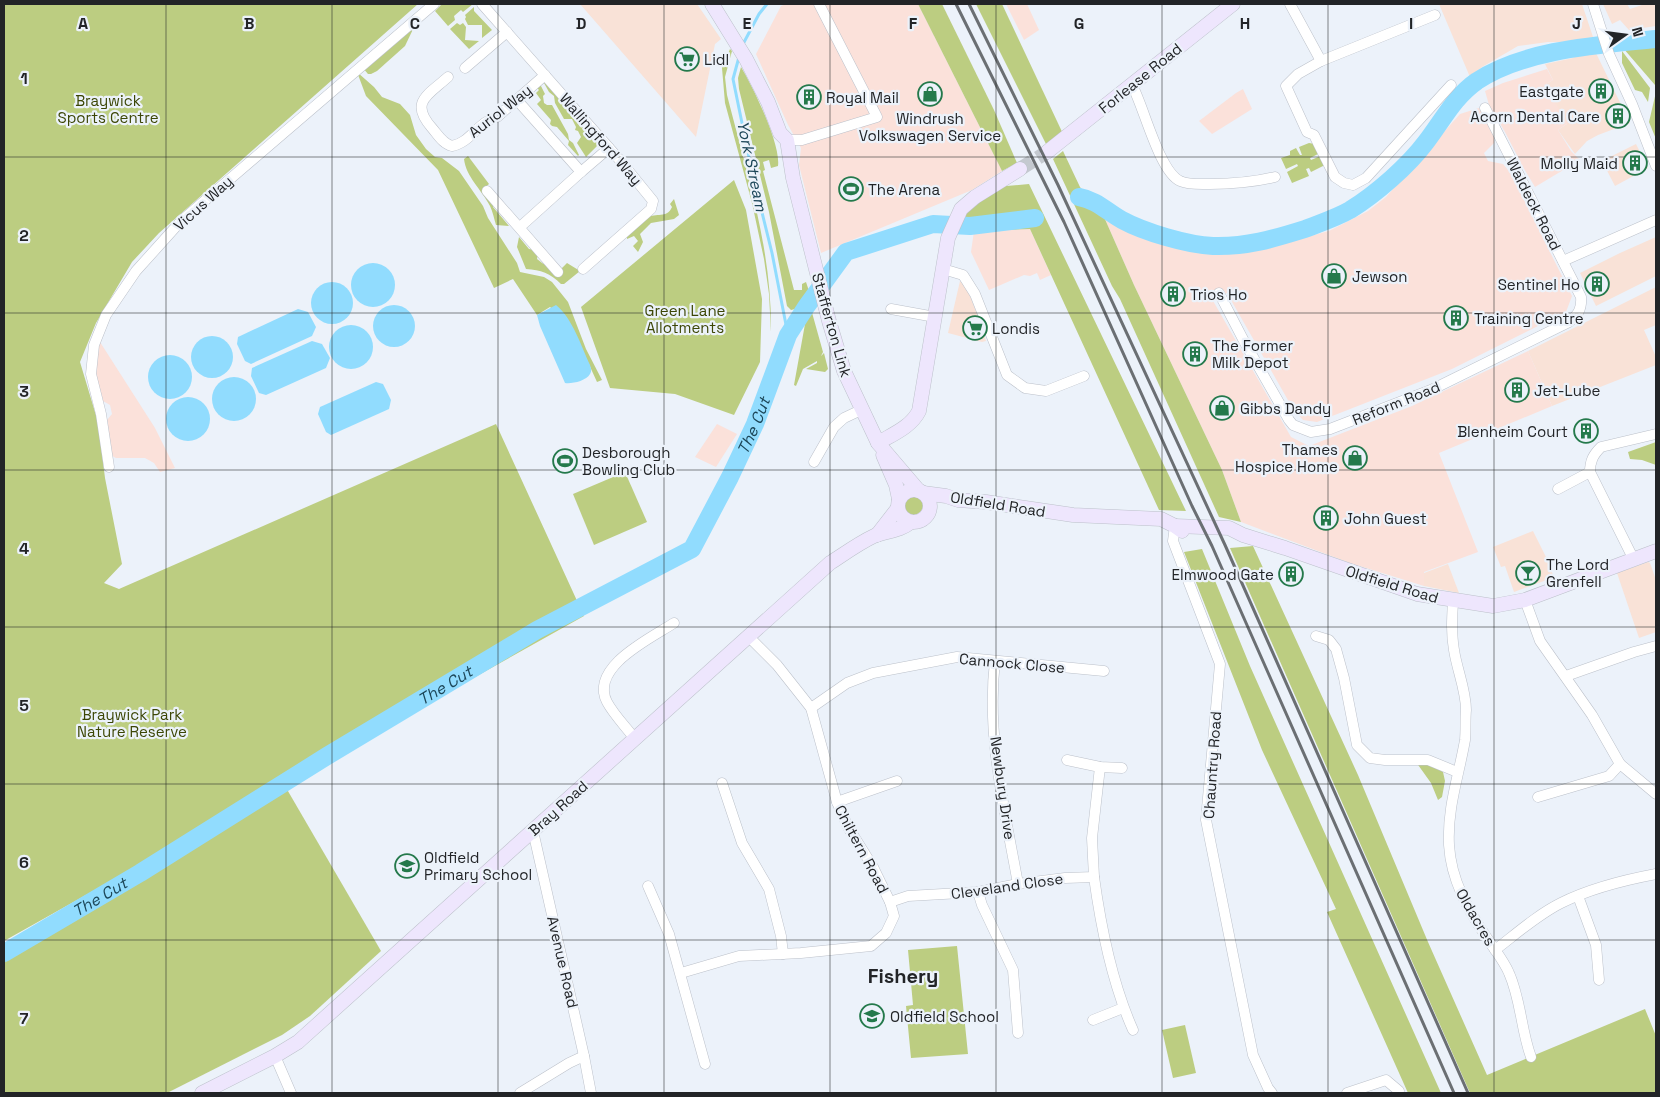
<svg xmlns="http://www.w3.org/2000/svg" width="1660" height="1097" font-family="'Space Grotesk',sans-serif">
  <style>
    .commercial { fill: #f9e2d7 }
    .industrial { fill: #fbe1da }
    .green { fill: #bccd81 }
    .water { fill: #91dcfe }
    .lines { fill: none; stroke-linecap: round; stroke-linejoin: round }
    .stream { stroke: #91dcfe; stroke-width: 3 }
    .river { stroke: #91dcfe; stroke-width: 18 }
    .secondary-tunnel { stroke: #c4c9d0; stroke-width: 14; stroke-dasharray: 14 7; stroke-linecap: butt }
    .street-casing { stroke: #bcc1ca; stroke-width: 11 }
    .secondary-casing { stroke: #bcc1ca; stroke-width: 15 }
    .street { stroke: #fff; stroke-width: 10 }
    .secondary { stroke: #eee6fd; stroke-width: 14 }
    .rail { stroke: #6b6f73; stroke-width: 3 }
    .grid { fill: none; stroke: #222427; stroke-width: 1; stroke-opacity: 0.55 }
    .labels { text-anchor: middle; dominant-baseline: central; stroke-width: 4.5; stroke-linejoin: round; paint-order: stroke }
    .poi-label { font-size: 15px; fill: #222427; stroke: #ecf2fa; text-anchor: start }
    .street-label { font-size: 15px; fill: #222427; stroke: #ecf2fa }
    .park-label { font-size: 15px; fill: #3c4605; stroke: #ecf2fa }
    .water-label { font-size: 16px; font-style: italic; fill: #1c4658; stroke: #ecf2fa }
    .district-label { font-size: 20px; font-weight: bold; fill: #222427; stroke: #ecf2fa }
    .grid-label { font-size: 16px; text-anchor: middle; font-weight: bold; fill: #222427; stroke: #ecf2fa; stroke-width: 4.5; stroke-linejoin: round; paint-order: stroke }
  </style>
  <rect width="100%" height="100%" fill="#ecf2fa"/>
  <!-- commercial -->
  <g class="commercial">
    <path d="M580,4H697L721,39L715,44L696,137Z"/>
    <path d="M1439,4H1582L1593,37L1577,42H1548L1518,46L1482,67L1470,77Z"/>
    <path d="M1603,4H1627L1630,9L1645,4H1656V26L1629,30L1620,20L1612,24Z"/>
    <path d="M1594,49L1630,123L1598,135L1587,141L1575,154L1558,130L1567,124L1544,85L1553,80L1545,64L1573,58L1579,53Z"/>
    <path d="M1636,144L1648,168L1615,186L1602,161Z"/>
    <path d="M1656,237V276L1596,306L1580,273L1620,253Z"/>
    <path d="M960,281L967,288L977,314L986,341L982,342L948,333Z"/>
    <path d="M1656,287V325L1644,330L1656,357V365L1552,406L1528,351Z"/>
    <path d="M1533,531L1548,561L1553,575L1555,577L1514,592L1505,566L1501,567L1493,547Z"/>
    <path d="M1648,562L1650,563L1656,580V632L1639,638L1617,573Z"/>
    <path d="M1448,564L1459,593L1424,586V573Z"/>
  </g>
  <!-- industrial -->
  <g class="industrial">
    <path d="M786,4H918L1002,171L972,190L821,253L799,165L801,148L788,125L756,54L781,6Z"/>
    <path d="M1006,4H1027L1039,30L1024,40Z"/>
    <path d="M1547,69L1553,80L1544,85L1568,123L1558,130L1571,151L1580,160L1535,187L1523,167L1505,132L1489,105L1485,91L1503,83Z"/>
    <path d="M1243,89L1252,109L1212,134L1199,121L1236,93Z"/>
    <path d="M1479,108L1494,135V143L1484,153L1488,161L1503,164L1509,171L1523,198L1572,296L1566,312L1452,369L1317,422L1303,420L1293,409L1227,293L1212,299L1291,437L1309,446L1412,406L1528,351L1552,406L1439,453L1478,552L1424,572V586L1350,563L1241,522L1222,470L1134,285L1104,217L1110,218L1145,237L1181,248L1201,251H1242L1265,248L1329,231L1368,211L1386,197L1460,114Z"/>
    <path d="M1030,229L1051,275L1040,280L1037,273L1030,276L1024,275L989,290L971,252L974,231Z"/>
    <path d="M100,342L155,428L175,468L160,472L154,463L145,458H116L112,456L107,420L112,414L110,405L103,401L96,375V358Z"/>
    <path d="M717,424L737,434L716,467L695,457Z"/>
  </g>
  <!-- green -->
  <g class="green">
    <path d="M4,4H418L159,233L132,262L96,323L80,362L98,422L105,478L122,564L104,583L119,589L496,424L584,616L4,941Z"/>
    <path d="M442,4H473L463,12L461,10L454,16L455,20L448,26L435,11Z"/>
    <path d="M918,4H942L994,110L1017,163L1002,171Z"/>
    <path d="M976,4H1002L1064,136L1049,150Z"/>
    <path d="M474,7V11L492,30L482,38V25H468L465,19L466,17L465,15Z"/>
    <path d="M457,23L460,25L463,23L466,27L465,40L479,41L469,49L450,29Z"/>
    <path d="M415,25L405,46L377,71L371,74H368L362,67Z"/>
    <path d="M1656,38V139L1649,122L1656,92L1655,85L1623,48L1621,43Z"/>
    <path d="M730,49L732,51L725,77L727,95C747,174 772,249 771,332L769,294L764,259L752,203L725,103L722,68Z"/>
    <path d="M1622,51L1650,88L1648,102L1642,92L1635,90L1622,63Z"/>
    <path d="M741,67C753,87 781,144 778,166L771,168L769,160L763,162L765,170L763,171L794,290H802V284L806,282L809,291L799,308L791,310L787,306L769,212L739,89L738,78Z"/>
    <path d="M357,72L374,87L382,97L400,104L410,115L416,135L426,149L435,157L442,158L459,171L483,206L488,218L517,263L520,272L544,277L552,282L568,302L586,349L602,380L597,382L571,325L550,307L537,315L513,279L494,288L438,170L366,96Z"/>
    <path d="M544,83H546L597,142V146L586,157L577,143L581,137L578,131L575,130L576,127L572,119H564L555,103L554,96L549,92Z"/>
    <path d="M540,84L545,94L543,96L544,103L547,105H552L568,134L569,140L573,143L579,155L578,156L568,145L569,141L557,127L552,126L550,124L551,120L537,104L541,100L536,93L539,90L535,86Z"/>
    <path d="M1309,143L1315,144L1322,152L1310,158L1311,160L1323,155L1327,164L1311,172L1309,168L1306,169L1309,176L1292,183L1287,172L1298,166L1297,164L1286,169L1281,158L1290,155V151L1296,148L1300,155H1302L1299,147Z"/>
    <path d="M1063,151L1080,187L1104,217L1134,285L1222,470L1241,522L1219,517L1120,299L1112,286L1053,159Z"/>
    <path d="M468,156L489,184L482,190L493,202V207L509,226L496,225C494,219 493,212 490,206C482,190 466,177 464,159Z"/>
    <path d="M734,180L746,210L762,299L760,362L734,415L675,394L610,388L581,307Z"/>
    <path d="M1029,184L1186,511L1159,510L1030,229L974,231L967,221L965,215L970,208L995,187Z"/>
    <path d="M674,199L679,215L674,219L651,223L640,234L643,242L638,252L633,246L638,241L634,236L627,239V235C633,229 640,222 647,218C656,212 667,219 672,207L670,204Z"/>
    <path d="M519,237L529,249L535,250L538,254L537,259C544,265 550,267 557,273L567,263L580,271L564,284H561C550,273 541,270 526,269L517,247Z"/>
    <path d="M811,309L823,352L821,356L824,353L828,369L825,372L806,369L817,363V361L803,369L796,386L794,385L807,313Z"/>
    <path d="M1656,442V465L1642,460L1630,459L1628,452Z"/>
    <path d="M625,472L647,522L594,545L573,494Z"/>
    <circle cx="913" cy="505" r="10"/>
    <path d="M1253,546L1358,775L1428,942L1487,1075L1645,1009L1656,1036V1093H1470L1230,548Z"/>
    <path d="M1202,549L1250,666L1441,1093H1408L1327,912L1336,909L1262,750L1184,552Z"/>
    <path d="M1416,762L1432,765L1443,772L1445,781L1442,797L1438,800L1431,783Z"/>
    <path d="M285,786L381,951L310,1016L282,1035L167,1093H4V960Z"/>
    <path d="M957,946L968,1054L911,1058L906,1006L913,1005L908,950Z"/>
    <path d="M1185,1025L1196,1073L1173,1078L1162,1030Z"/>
  </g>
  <!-- water -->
  <g class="water">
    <circle cx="373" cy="285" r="22"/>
    <circle cx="332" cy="303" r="21"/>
    <circle cx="394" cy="326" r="21"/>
    <path d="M556,305C573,319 581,346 590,365C591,368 592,371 590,374C586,381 572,384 565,383L540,326L537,315Z"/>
    <path d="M298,309L308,312L316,327L312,336L251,364L245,361L237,344L238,337Z"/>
    <circle cx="351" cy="347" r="22"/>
    <circle cx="212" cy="357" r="21"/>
    <path d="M312,341L322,344L330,358L326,368L266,395L259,393L251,376L252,368Z"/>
    <circle cx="170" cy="377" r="22"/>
    <circle cx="234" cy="399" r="22"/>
    <path d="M376,382L383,384L391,400L389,409L331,435L326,432L318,414L320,407Z"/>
    <circle cx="188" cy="419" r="22"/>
  </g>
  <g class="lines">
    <!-- stream -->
    <g class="stream">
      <path d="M742,46L759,14L767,4"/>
      <path d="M739,57L733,79L752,172L772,253L788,335"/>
    </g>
    <!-- river -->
    <g class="river">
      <path d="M1079,197C1097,200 1107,212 1122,220C1144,232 1188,245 1213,246C1246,247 1273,239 1305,229C1320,223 1336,218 1350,210C1376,194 1408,166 1426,142C1443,120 1454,97 1477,81C1526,49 1599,45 1656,39"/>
      <path id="s1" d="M4,953L140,873L327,756L537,630L692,549L730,477L755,424L788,335L806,307L846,252L933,224L970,226L1035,218"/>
    </g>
    <!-- secondary-tunnel -->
    <path class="secondary-tunnel" d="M1020,169L1047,152"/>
    <!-- street casing -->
    <g class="street-casing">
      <g id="street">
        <path d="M482,4L618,158L653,201L651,209L583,269"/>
        <path d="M1290,4L1321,61L1435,15"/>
        <path d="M1593,4L1609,54L1632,104L1656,166"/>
        <path d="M1321,61L1298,74L1286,86L1307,132L1314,135L1335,177L1344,183L1353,185L1366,178L1451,85"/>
        <path d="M465,68L507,32"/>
        <path d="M448,77C428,95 409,102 432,128C438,135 443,144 452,146C470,143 479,121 497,117L545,75"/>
        <path d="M1132,85C1144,107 1159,171 1180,181C1189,185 1201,184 1210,184C1232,184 1255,182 1275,177"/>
        <path d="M517,100L581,172"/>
        <path d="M787,140H802L877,117L819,4"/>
        <path d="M487,191L558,272"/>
        <path d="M520,227L581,172L609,148"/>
        <path d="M1563,261L1656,220"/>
        <path d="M943,269L963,275L975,294L1007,375L1025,388L1046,391L1084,376"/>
        <path d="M1219,293L1245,343L1289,420L1293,425L1311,432L1330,429L1431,390L1569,322C1578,315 1582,309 1581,297L1485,108"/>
        <path d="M891,309L935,317"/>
        <path d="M814,462L834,427L844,418L861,410"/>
        <path d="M109,467L101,414L91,374L94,345L106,315L136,271L181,221L434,4"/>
        <path d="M1558,489L1590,472"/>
        <path d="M1175,526L1173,541L1220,664L1206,820L1253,1055L1268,1088L1272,1093"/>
        <path d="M1634,560L1590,472C1590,461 1593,455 1601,447L1656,434"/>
        <path d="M1525,600L1540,641L1592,715L1620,764L1656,794"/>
        <path d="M1453,601C1452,618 1451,634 1454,650C1457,670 1466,690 1466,710C1465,720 1466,730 1465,740C1459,775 1447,808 1449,845C1451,880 1468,910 1487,938C1494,949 1504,961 1509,973C1521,1000 1521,1030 1531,1057"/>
        <path d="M1316,636L1329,640L1336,649L1344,678L1357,745L1370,758L1385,760H1428L1457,772"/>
        <path d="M995,661C986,736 1005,811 1018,884"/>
        <path d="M1566,676L1634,652L1656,646"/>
        <path d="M811,708L847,683L873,673L957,657L1104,671"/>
        <path d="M635,739C626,727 614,715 607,702C589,667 651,638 674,623"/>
        <path d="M1067,760L1100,767L1122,768"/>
        <path d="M722,783L742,843L769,889L781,936L783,954"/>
        <path d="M1538,797L1609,776L1620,764"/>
        <path d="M837,802L897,781"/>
        <path d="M533,831L584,1056L591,1093"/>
        <path d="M1094,877C1101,928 1112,983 1133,1030"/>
        <path d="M648,886L669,934L705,1064"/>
        <path d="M978,892L982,905L1013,970L1018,1033"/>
        <path d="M1578,896L1596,945L1599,980"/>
        <path d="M890,902L908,896L978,892L1018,884L1065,878L1094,877L1092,838L1100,767"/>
        <path d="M1495,950C1516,934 1537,915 1561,903C1591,888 1624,880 1656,874"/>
        <path d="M681,973L739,956L801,953L871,946L886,933L894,916L890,902L873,867L848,827L837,802L811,708L777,665L748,636"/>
        <path d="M1093,1020L1123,1008"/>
        <path d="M275,1056L291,1093"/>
        <path d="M520,1093L569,1063L584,1056"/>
        <path d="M1347,1093L1386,1080L1399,1091"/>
      </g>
    </g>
    <!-- secondary casing -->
    <g class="secondary-casing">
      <g id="secondary">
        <path d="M712,4L746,59L768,102L780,133L787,140L793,178L829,321L844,371L878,443L919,491"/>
        <path d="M1047,152L1233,4"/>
        <path d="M878,443C893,434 911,427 919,411L948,238L961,209L975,197L1020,169"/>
        <path d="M883,455L896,485L899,499"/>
        <circle cx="914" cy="506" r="16"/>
        <path d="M923,493L946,496L958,500L986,502L1073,515L1161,519L1175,526L1182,531"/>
        <path d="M1175,526L1229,528L1243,535L1285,548L1417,594L1493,606L1525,600L1656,551"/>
        <path d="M877,535L898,508"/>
        <path d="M202,1093L275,1056L298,1042L830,563C844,554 859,543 874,536C887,531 900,531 911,522"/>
      </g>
    </g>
    <!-- street -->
    <use href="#street" class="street"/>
    <!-- secondary -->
    <use href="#secondary" class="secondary"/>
    <!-- rail -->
    <g class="rail">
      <path d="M956,4L1064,222L1192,506L1212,546L1454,1093"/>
      <path d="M969,4L1058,185L1225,545L1468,1093"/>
    </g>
  </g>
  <!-- grid -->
  <path class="grid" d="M166,4V1093M332,4V1093M498,4V1093M664,4V1093M830,4V1093M996,4V1093M1162,4V1093M1328,4V1093M1494,4V1093M4,157H1656M4,313H1656M4,470H1656M4,627H1656M4,784H1656M4,940H1656"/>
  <!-- icons -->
  <defs>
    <g id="supermarket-ring" transform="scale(1.25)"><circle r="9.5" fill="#ecf2fa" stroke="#24794b" stroke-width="1.5"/><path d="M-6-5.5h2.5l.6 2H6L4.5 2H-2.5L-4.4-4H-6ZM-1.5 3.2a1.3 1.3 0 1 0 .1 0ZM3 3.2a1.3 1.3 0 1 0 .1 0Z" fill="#24794b"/></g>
    <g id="building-ring" transform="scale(1.25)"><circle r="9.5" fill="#ecf2fa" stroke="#24794b" stroke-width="1.5"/><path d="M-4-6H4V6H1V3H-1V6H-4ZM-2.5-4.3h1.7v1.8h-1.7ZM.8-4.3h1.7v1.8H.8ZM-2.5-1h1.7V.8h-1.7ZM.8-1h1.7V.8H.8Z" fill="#24794b"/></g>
    <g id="shop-ring" transform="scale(1.25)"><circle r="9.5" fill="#ecf2fa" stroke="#24794b" stroke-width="1.5"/><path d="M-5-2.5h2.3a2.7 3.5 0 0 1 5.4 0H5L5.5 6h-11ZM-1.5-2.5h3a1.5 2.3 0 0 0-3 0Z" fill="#24794b"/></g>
    <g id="stadium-ring" transform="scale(1.25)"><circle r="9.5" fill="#ecf2fa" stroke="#24794b" stroke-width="1.5"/><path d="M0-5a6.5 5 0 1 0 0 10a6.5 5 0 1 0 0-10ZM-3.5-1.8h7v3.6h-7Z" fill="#24794b"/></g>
    <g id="bar-ring" transform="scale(1.25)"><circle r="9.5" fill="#ecf2fa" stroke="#24794b" stroke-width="1.5"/><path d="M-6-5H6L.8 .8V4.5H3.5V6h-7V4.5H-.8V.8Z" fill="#24794b"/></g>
    <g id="school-ring" transform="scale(1.25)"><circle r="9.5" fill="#ecf2fa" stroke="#24794b" stroke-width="1.5"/><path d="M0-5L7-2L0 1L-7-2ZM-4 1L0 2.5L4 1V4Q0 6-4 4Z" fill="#24794b"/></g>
  </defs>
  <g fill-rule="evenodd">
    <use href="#supermarket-ring" x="687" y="59"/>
    <use href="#building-ring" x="1601" y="91"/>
    <use href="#shop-ring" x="930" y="94"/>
    <use href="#building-ring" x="809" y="97"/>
    <use href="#building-ring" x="1618" y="116"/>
    <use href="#building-ring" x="1635" y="163"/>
    <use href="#stadium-ring" x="851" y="189"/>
    <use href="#shop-ring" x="1334" y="276"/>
    <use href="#building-ring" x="1597" y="284"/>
    <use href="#building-ring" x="1173" y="294"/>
    <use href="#building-ring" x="1456" y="318"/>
    <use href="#supermarket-ring" x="975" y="328"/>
    <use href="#building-ring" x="1195" y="354"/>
    <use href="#building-ring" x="1517" y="390"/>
    <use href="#shop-ring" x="1222" y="408"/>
    <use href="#building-ring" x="1586" y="431"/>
    <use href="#shop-ring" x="1355" y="458"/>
    <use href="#stadium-ring" x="565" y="461"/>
    <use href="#building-ring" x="1326" y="518"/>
    <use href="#bar-ring" x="1528" y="573"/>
    <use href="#building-ring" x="1291" y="574"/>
    <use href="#school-ring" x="407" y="866"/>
    <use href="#school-ring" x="872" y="1016"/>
  </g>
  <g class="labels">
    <!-- poi labels -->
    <g class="poi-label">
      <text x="704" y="59">Lidl</text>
      <text x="1584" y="91" text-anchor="end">Eastgate</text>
      <text x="826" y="97">Royal Mail</text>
      <text x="1600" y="116" text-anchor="end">Acorn Dental Care</text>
      <text x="930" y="118" text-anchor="middle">Windrush<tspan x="930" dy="17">Volkswagen Service</tspan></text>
      <text x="1618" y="163" text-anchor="end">Molly Maid</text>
      <text x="868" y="189">The Arena</text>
      <text x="1352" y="276">Jewson</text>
      <text x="1580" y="284" text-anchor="end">Sentinel Ho</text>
      <text x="1190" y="294">Trios Ho</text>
      <text x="1474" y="318">Training Centre</text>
      <text x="992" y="328">Londis</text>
      <text x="1212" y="345">The Former<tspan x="1212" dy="17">Milk Depot</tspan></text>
      <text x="1534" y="390">Jet-Lube</text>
      <text x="1240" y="408">Gibbs Dandy</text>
      <text x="1568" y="431" text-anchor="end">Blenheim Court</text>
      <text x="1338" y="449" text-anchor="end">Thames<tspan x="1338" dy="17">Hospice Home</tspan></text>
      <text x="582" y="452">Desborough<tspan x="582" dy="17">Bowling Club</tspan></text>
      <text x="1344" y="518">John Guest</text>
      <text x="1546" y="564">The Lord<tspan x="1546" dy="17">Grenfell</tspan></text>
      <text x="1274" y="574" text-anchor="end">Elmwood Gate</text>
      <text x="424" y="857">Oldfield<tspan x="424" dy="17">Primary School</tspan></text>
      <text x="890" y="1016">Oldfield School</text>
    </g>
    <!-- street labels -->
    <g class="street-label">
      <text transform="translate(1140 78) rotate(-39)">Forlease Road</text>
      <text transform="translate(500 111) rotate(-38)">Auriol Way</text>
      <text transform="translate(601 139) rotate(49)">Wallingford Way</text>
      <text transform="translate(203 203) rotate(-42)">Vicus Way</text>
      <text transform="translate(1534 204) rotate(63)">Waldeck Road</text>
      <text transform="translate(832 325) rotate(74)">Stafferton Link</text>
      <text transform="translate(1396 403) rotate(-22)">Reform Road</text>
      <text transform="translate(998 504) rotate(9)">Oldfield Road</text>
      <text transform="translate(1392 584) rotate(17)">Oldfield Road</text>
      <text transform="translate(1012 663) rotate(5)">Cannock Close</text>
      <text transform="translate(1212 765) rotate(-86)">Chauntry Road</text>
      <text transform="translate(1003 788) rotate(82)">Newbury Drive</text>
      <text transform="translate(558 808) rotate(-42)">Bray Road</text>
      <text transform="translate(862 849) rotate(62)">Chiltern Road</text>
      <text transform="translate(1007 886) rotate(-8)">Cleveland Close</text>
      <text transform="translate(1476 917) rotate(60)">Oldacres</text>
      <text transform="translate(563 962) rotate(77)">Avenue Road</text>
    </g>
    <!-- park labels -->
    <g class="park-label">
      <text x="108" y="100">Braywick<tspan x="108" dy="17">Sports Centre</tspan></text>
      <text x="685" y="310">Green Lane<tspan x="685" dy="17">Allotments</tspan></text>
      <text x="132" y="714">Braywick Park<tspan x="132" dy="17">Nature Reserve</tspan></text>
    </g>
    <!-- water labels -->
    <g class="water-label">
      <text transform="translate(752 166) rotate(78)">York Stream</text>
      <text stroke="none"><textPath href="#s1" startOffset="936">The Cut</textPath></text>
      <text stroke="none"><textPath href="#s1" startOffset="516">The Cut</textPath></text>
      <text stroke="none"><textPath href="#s1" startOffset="111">The Cut</textPath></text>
    </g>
    <!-- district labels -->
    <g class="district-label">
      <text x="903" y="976">Fishery</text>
    </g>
  </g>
  <g class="grid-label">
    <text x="83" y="29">A</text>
    <text x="249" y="29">B</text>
    <text x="415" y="29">C</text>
    <text x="581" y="29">D</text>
    <text x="747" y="29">E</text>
    <text x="913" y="29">F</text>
    <text x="1079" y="29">G</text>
    <text x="1245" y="29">H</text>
    <text x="1411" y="29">I</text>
    <text x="1577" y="29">J</text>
    <text x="24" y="84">1</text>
    <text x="24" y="241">2</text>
    <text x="24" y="397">3</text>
    <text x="24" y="554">4</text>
    <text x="24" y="711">5</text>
    <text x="24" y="868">6</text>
    <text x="24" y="1024">7</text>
  </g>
  <!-- border -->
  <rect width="1660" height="1097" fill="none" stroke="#222427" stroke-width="10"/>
  <!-- north arrow -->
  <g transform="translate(1625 35) rotate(76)" stroke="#ecf2fa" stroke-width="4" paint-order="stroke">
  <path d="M0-4L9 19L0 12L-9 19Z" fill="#222427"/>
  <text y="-8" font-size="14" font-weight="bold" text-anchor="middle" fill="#222427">N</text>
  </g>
</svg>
